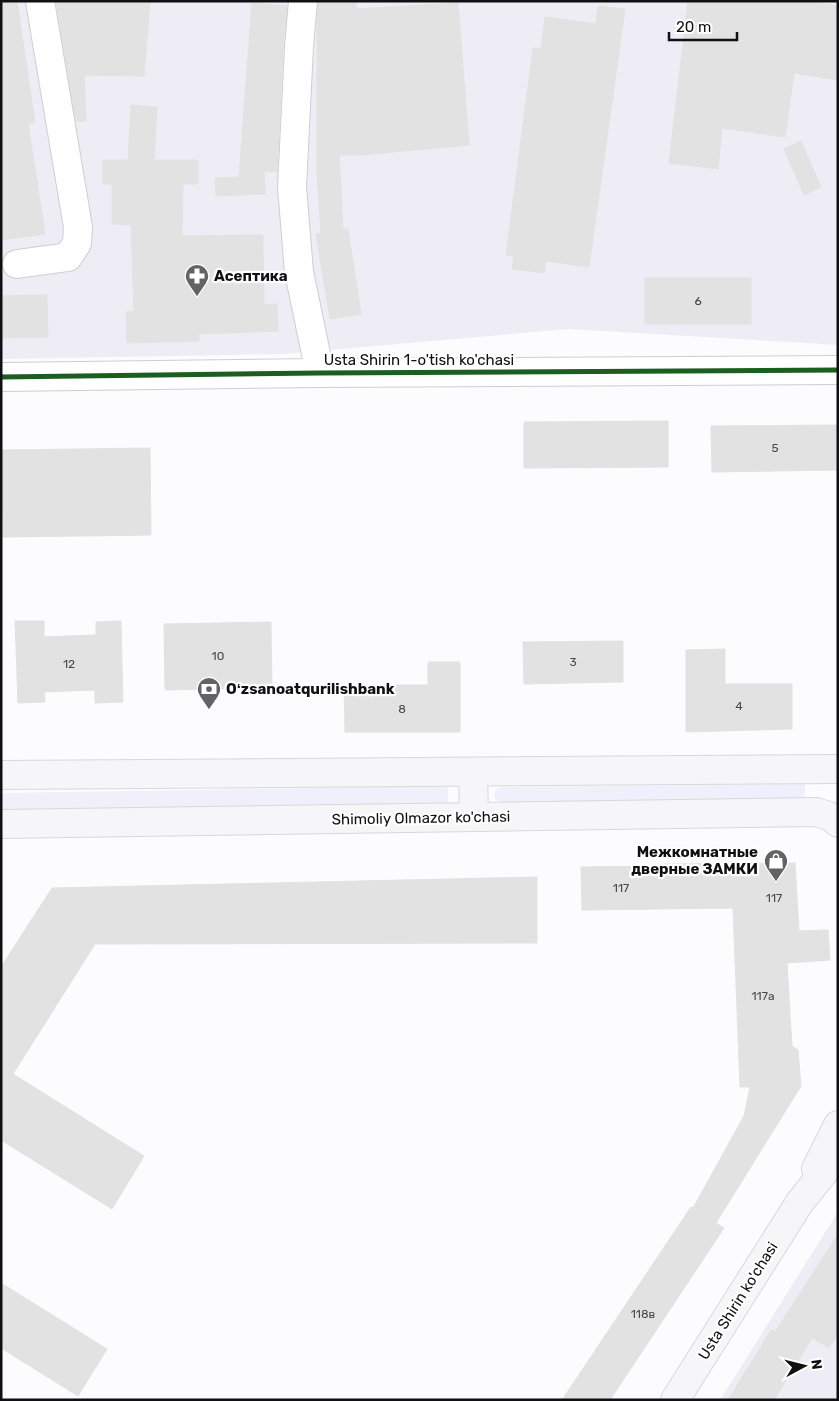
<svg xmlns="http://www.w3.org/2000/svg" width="839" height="1401" font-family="Rubik,sans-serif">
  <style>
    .built { fill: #eeedf5 }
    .green { fill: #f0effc }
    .building { fill: #e2e2e2; stroke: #e2e2e2 }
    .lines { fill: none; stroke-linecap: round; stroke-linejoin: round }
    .minor-casing { stroke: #ceced0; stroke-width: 30 }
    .major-casing { stroke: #d8d8d9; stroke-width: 30 }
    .minor { stroke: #fff; stroke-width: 28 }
    .major { stroke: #f6f6f9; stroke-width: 28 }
    .cycleway-casing { stroke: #fff; stroke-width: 8 }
    .cycleway { stroke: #1b5e20; stroke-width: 5 }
    .labels { text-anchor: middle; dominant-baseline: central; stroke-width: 4.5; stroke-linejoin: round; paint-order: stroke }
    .number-label { font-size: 12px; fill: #484849 }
    .poi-label { font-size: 15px; font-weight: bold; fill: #101012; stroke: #fff; text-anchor: start }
    .street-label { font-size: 15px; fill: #101012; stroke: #fff }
  </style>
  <rect width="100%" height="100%" fill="#fcfcfe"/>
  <!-- built -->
  <g class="built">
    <path d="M1,1H838V345L569,329L283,354L1,359Z"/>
    <path d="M838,1212V1400H720Z"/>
  </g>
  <!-- green -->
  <g class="green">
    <path d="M805,784V799L501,802L496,800L494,794L496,789L501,787Z"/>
    <path d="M448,786V803L1,810V793Z"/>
  </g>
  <!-- building -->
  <g class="building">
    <path d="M1,1H17L35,123H28L45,234L1,240Z"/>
    <path d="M56,1H150L144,76L84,75L86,121H76Z"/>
    <path d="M318,1H356V9L458,3L469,145L360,155H339L343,229H348L361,314L330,319L316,234L321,233L317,171V22Z"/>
    <path d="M688,1H803L838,6V80L794,73L785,137L722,128L718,169L669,163Z"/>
    <path d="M252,3L287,6L283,46L277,172L264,171L265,194L216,196L215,178L239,177Z"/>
    <path d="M598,6L625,9L589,267L546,261L544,273L512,269L514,256L506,255L533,48L541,49L545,17L596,24Z"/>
    <path d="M131,105L157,107L154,160H198V184H183L182,236L263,235L264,305L277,304L278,331L199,334V341L127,343L126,312L134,311L131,225L112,224V184H103V160H128Z"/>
    <path d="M801,141L821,187L804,195L784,149Z"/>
    <rect x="645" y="278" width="106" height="46"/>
    <path d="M47,295L48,337L1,338V296Z"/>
    <path d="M668,421V467L524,468V422Z"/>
    <path d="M838,425V470L712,472L711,426Z"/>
    <path d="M150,448L151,535L3,537L2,450Z"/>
    <path d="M15,621H44V637L96,635V622L121,621L123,702L95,703V690L44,692L45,702L18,703Z"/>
    <path d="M271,622L272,688L165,690L164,624Z"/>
    <path d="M623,641V682L524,684L523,642Z"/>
    <path d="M725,649V684H792V729L686,732V650Z"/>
    <path d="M428,662H460V732H345L344,685H428Z"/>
    <path d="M795,863L799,931L828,930L830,960L787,963L792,1046L798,1050L801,1086L716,1223L724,1228L610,1400H562L691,1207L693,1208L744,1116L750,1087H740L733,908L582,910L581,867L664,866V864Z"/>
    <path d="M537,877V943L95,944L13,1074L144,1156L112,1209L1,1140V967L52,888Z"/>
    <path d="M838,1234V1334L829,1348L812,1338L774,1400H728L771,1330L775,1332Z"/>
    <path d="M1,1283L107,1349L78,1396L1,1348Z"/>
  </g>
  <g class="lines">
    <!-- minor casing -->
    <g class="minor-casing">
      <g id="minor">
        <path d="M303,1L299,47L292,187L299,272L320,373"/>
        <path d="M17,264L68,257L77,243L78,227L40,1"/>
        <path d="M1,377L320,373L838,370"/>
      </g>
    </g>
    <!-- major casing -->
    <g class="major-casing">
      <g id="major">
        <path d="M473,772L474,817"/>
        <path d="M1,775L838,769"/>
        <path d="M1,824L816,812L829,816L838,823"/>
        <path d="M816,1169L838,1125"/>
        <path d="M675,1400L800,1202L838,1155"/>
      </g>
    </g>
    <!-- minor -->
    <use href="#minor" class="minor"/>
    <!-- major -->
    <use href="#major" class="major"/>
    <!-- cycleway casing -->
    <g class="cycleway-casing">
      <path id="cycleway" d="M1,377L320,373L838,370"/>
    </g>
    <!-- cycleway -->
    <use href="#cycleway" class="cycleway"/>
  </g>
  <!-- icons -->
  <defs>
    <g id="pharmacy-pin" transform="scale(1.25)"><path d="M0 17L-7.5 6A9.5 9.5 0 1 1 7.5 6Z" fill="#636365" stroke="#fff"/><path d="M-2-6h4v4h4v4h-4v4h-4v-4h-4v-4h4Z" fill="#fff"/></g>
    <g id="bank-pin" transform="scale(1.25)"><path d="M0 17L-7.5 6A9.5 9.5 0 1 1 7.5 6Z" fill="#636365" stroke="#fff"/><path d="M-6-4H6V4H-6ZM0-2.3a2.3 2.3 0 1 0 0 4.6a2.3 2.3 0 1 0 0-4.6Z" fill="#fff"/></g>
    <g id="shop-pin" transform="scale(1.25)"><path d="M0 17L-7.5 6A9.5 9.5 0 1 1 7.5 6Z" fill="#636365" stroke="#fff"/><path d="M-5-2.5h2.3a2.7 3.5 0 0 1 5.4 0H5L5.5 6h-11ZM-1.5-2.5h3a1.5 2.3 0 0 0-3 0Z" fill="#fff"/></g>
  </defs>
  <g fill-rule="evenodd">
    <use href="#pharmacy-pin" x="197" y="276"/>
    <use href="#bank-pin" x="209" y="689"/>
    <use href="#shop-pin" x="776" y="861"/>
  </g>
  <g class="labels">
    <!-- number labels -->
    <g class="number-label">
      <text x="698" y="301">6</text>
      <text x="775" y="448">5</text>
      <text x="218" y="656">10</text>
      <text x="573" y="662">3</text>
      <text x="69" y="664">12</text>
      <text x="739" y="706">4</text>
      <text x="402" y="709">8</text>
      <text x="621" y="888">117</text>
      <text x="774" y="898">117</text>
      <text x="763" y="996">117a</text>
      <text x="643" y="1314">118в</text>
    </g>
    <!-- poi labels -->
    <g class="poi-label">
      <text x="214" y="276">Асептика</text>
      <text x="226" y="689">Oʻzsanoatqurilishbank</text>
      <text x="758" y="852" text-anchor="end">Межкомнатные<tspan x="758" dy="17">дверные ЗАМКИ</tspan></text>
    </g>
    <!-- street labels -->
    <g class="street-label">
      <text x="419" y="360">Usta Shirin 1-o'tish ko'chasi</text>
      <text transform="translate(421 818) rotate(-1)">Shimoliy Olmazor ko'chasi</text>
      <text transform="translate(738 1301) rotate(-58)">Usta Shirin ko'chasi</text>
    </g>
  </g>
  <!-- border -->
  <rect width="839" height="1401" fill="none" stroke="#101012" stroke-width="5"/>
  <!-- north arrow -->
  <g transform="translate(804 1366) rotate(83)" stroke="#ffffff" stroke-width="4" paint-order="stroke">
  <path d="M0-4L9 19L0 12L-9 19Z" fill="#101012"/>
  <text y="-8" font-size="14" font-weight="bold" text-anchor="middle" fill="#101012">N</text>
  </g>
  <!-- scale -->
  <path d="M669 32v8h68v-8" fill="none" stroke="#101012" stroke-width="2.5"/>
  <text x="676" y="32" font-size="15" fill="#101012" stroke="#ffffff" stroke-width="4" paint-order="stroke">20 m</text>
</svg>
